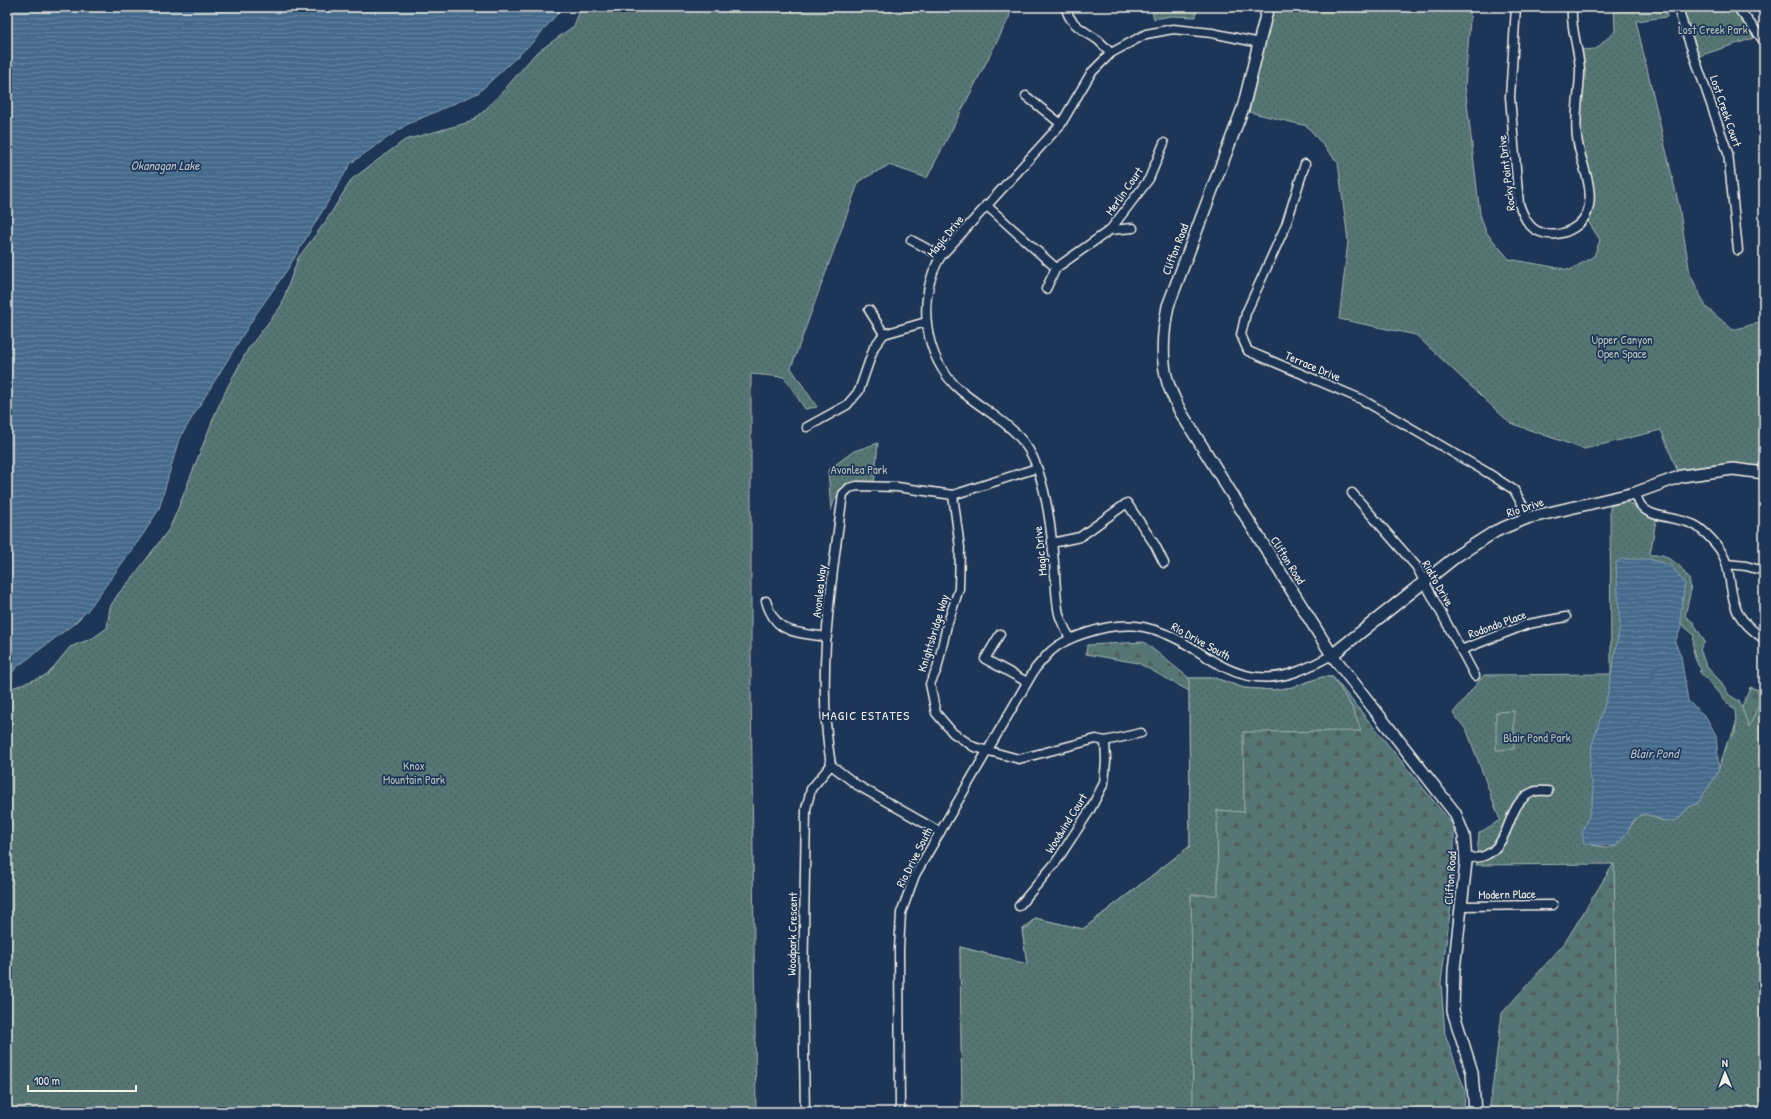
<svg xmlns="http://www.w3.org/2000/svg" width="1771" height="1119" font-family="'Patrick Hand',sans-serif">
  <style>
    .forest { fill: url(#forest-firs); stroke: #a4b4ae }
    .park { fill: url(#park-dots); stroke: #a4b4ae; fill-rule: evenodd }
    .garden { fill: #547675; stroke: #a4b4ae }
    .water { fill: url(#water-rules); stroke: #8aa1b1 }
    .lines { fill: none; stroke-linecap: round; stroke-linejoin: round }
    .street-casing { stroke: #f4f1e8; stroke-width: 11 }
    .secondary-casing { stroke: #f4f1e8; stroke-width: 14 }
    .street { stroke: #1d3557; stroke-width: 8 }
    .secondary { stroke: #1d3557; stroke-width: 11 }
    .labels { text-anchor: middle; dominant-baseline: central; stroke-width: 3.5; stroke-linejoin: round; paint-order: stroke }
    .park-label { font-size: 12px; fill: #b4c0ba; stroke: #1d3557 }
    .street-label { font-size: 12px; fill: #f4f1e8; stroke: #1d3557 }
    .water-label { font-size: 13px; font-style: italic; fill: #b6c2c8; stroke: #1d3557 }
    .neighbourhood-label { font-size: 13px; letter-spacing: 1px; fill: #f4f1e8; stroke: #1d3557 }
  </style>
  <defs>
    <pattern id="forest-firs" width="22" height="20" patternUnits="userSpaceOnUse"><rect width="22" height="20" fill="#547675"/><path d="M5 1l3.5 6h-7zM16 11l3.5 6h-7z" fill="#4e5f5e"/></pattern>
    <pattern id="park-dots" width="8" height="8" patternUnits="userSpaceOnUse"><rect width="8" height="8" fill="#547675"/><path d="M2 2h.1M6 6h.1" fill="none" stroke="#4e5f5e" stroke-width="1.8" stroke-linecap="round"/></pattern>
    <pattern id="water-rules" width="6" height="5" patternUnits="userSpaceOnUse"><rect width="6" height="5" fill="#446b8c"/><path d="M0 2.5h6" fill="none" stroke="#60819c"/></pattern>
  </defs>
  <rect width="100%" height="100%" fill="#1d3557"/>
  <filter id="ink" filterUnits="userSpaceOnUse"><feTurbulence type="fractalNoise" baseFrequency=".025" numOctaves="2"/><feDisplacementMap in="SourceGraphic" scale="8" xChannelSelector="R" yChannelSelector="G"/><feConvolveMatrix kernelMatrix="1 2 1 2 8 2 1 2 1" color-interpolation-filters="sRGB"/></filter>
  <g filter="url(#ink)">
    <!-- forest -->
    <g class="forest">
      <path d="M1144,642L1189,678H1215L1244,688L1273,690L1293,687L1322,677H1333L1454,826V882L1441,983L1445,1034L1465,1090L1464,1112H962L960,947L1027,964L1022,930L1035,918L1083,929L1190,846L1189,691L1138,663L1086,654L1087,645Z"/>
      <path d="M1750,687L1762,691L1764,688V1112H1489L1502,1013L1564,944L1614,863L1616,846L1717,774Z"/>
    </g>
    <!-- park -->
    <g class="park">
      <path d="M581,7H1012L1009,18L927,178L889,165L859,181L791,368L817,407L805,409L784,377L751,374V683L756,1112H7V690L47,675L70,647L93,638L107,628L110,607L118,594L133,577L169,529L177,511L215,414L228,386L248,349L281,306L298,258L326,221L352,179L405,140L470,122L483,112L505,89L535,54L574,26Z"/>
      <path d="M1151,7H1197L1196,17L1171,16L1154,19Z"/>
      <path d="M1273,7H1471L1465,86L1480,214L1486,232L1509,259L1570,270L1594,256L1600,240L1586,218L1591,205L1578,138L1580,50L1596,49L1615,31L1614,7H1666L1667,17L1636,21L1679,206L1690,274L1706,307L1733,330L1764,321V468C1736,461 1705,466 1677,470L1661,430L1584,449L1510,423L1416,335L1339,319L1348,241L1338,163L1307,126L1249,112Z"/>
      <path d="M1685,7H1734L1754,38L1699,56L1684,14Z"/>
      <path d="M878,443L874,487L842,490L834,501L831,511L828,470L854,451Z"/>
      <path d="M1626,502C1637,505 1639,516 1656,520L1650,555H1663L1679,565L1689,579L1691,589L1685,616L1693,622L1705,642L1700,649L1706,666L1722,683L1729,695L1739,701L1749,727L1764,693V1112H1618L1614,864L1476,865L1479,833L1500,820L1467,731L1453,713L1484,675L1611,674L1610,506ZM1678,621L1694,635C1692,649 1693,659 1702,671H1699L1730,706L1735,708L1736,724L1735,733L1728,740L1717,774L1696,804L1689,807L1680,817L1663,821L1646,814L1638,816L1616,846L1607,848L1589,844L1597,770Z"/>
      <path d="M1322,677H1333L1353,709L1361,731L1243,732L1244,812L1217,810L1218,895H1191L1193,1112H962L960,947L1027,964L1022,930L1028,928L1035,918L1083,929L1190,846L1189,678H1215L1244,688L1273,690L1293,687Z"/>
    </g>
    <!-- garden -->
    <path class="garden" d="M1514,711V749L1496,750V712Z"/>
    <!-- water -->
    <g class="water">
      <path d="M7,7H563L534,41L478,93L406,125L351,163L287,270L254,317L179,439L159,509L144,533L88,610L75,623L17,667L7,679Z"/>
      <path d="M1621,559H1649L1670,565L1685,583L1681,610V628L1675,642L1681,656L1688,701L1706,717L1716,735L1719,769L1717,774L1698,803L1689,807L1677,820L1667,822L1646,814L1640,815L1633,821L1627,833L1616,846L1584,844L1582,832L1589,815L1594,793L1589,771L1592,745L1607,697L1620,626L1616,563Z"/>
    </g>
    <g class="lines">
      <!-- street casing -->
      <g class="street-casing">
        <g id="street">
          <path d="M1066,7C1068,24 1085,31 1098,40C1102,44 1107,49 1111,53"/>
          <path d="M1516,7L1510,97L1519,204C1523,215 1528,228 1540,232C1559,240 1586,227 1589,205C1593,183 1579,159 1577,137C1574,114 1580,92 1580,70C1579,49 1570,28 1572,7"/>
          <path d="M1681,7L1680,15L1684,27L1728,153L1738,250"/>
          <path d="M1737,7L1764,41"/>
          <path d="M1026,96L1061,124"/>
          <path d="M1305,164L1286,225L1246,313L1241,335L1248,351L1361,399L1488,473L1514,490L1523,506L1527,518"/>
          <path d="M986,205L1056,268L1110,230L1149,179L1164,143"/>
          <path d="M1110,230L1133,228"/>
          <path d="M911,240L941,256"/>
          <path d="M1046,289L1056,268"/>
          <path d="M869,310L884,334"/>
          <path d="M807,427L847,405L859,391L874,347L884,334L926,322"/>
          <path d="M1352,493L1416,566L1475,676"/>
          <path d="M1635,493C1637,496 1638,501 1640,504C1649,520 1683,516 1698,527C1710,536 1724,551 1727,566C1731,582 1731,599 1738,613C1745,625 1754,632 1764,639"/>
          <path d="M953,495L960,548L959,589L947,625L937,669L930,684L936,713L953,733L974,747L1019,759L1096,739L1105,741L1141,733"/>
          <path d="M1052,543L1080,537L1127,503L1155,545L1164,563"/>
          <path d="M1727,564L1746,566L1764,571"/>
          <path d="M766,601C776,635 796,632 827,637"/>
          <path d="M1000,634L985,659L1027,682"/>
          <path d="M1070,638C1066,631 1061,622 1059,614C1056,601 1056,587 1055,574C1052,538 1049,502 1037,467C1022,426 990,416 960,390C923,358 916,297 941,256L1061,124L1091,73L1111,53L1146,34L1173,29L1212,33L1260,43"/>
          <path d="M1461,650L1528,624L1566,617"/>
          <path d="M940,832L857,785L831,765C816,676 831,583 843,494L849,488L857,486L897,487L953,495L1037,468"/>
          <path d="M1466,858C1472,858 1479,858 1484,856C1513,844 1505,803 1533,792C1537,790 1543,791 1548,791"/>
          <path d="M1019,906L1056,862L1090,810L1104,783L1106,761L1105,741"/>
          <path d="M1461,906L1553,905"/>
          <path d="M805,1112L803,991L806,809L811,789L831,765"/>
          <path d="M900,1112L899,949L901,913L915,875L1035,669C1040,663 1045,657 1051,651C1061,642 1073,637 1086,633C1121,621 1146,623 1179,640C1205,654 1226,674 1257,677C1285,680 1308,668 1332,655"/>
        </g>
      </g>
      <!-- secondary casing -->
      <g class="secondary-casing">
        <g id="secondary">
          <path d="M1268,7L1243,108L1168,306C1163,331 1160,358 1168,383C1171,393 1176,402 1180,411L1332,655L1455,813L1464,836L1466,862L1454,970L1453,1011L1472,1072L1475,1112"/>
          <path d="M1332,655L1458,555L1496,531L1527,518L1635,493L1682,476L1733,469L1764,473"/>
        </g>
      </g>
      <!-- street -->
      <use href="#street" class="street"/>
      <!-- secondary -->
      <use href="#secondary" class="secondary"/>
    </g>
  </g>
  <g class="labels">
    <!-- park labels -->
    <g class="park-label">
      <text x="1713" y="29">Lost Creek Park</text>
      <text x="1622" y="339">Upper Canyon<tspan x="1622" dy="14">Open Space</tspan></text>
      <text x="859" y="469">Avonlea Park</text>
      <text x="1537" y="737">Blair Pond Park</text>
      <text x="414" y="765">Knox<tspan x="414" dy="14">Mountain Park</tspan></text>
    </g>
    <!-- street labels -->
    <g class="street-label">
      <text transform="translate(1726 111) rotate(71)">Lost Creek Court</text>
      <text transform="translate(1506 173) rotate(-97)">Rocky Point Drive</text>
      <text transform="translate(1124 191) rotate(-55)">Merlin Court</text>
      <text transform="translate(945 236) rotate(-51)">Magic Drive</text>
      <text transform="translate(1175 249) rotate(-69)">Clifton Road</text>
      <text transform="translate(1313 366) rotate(23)">Terrace Drive</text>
      <text transform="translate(1525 507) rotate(-18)">Rio Drive</text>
      <text transform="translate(1040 551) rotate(-96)">Magic Drive</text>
      <text transform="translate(1288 560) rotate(58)">Clifton Road</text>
      <text transform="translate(1438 583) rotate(60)">Rialto Drive</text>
      <text transform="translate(819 591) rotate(-84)">Avonlea Way</text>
      <text transform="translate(1497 624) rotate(-20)">Rodondo Place</text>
      <text transform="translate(933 633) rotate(-73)">Knightsbridge Way</text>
      <text transform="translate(1201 641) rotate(29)">Rio Drive South</text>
      <text transform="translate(1066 823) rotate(-58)">Woodwind Court</text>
      <text transform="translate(914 857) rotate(-63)">Rio Drive South</text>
      <text transform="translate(1450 878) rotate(-86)">Clifton Road</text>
      <text transform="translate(1507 894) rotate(-1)">Modern Place</text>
      <text transform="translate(792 934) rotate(-89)">Woodpark Crescent</text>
    </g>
    <!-- water labels -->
    <g class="water-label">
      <text x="165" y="165">Okanagan Lake</text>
      <text x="1654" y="753">Blair Pond</text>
    </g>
    <!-- neighbourhood labels -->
    <g class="neighbourhood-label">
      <text x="866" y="715">MAGIC ESTATES</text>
    </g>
  </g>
  <!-- margin -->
  <rect width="1771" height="1119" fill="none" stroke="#1d3557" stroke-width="24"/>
  <rect x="12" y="12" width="1747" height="1095" fill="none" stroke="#f4f1e8" stroke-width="1.5" filter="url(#ink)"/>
  <!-- north arrow -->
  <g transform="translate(1725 1073) rotate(359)" stroke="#1d3557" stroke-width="3" paint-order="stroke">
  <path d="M0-3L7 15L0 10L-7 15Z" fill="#f4f1e8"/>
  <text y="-6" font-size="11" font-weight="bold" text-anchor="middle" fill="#f4f1e8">N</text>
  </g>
  <!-- scale -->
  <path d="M28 1085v6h108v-6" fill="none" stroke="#f4f1e8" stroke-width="2"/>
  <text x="34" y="1085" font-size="12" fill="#f4f1e8" stroke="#1d3557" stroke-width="3" paint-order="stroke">100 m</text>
</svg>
